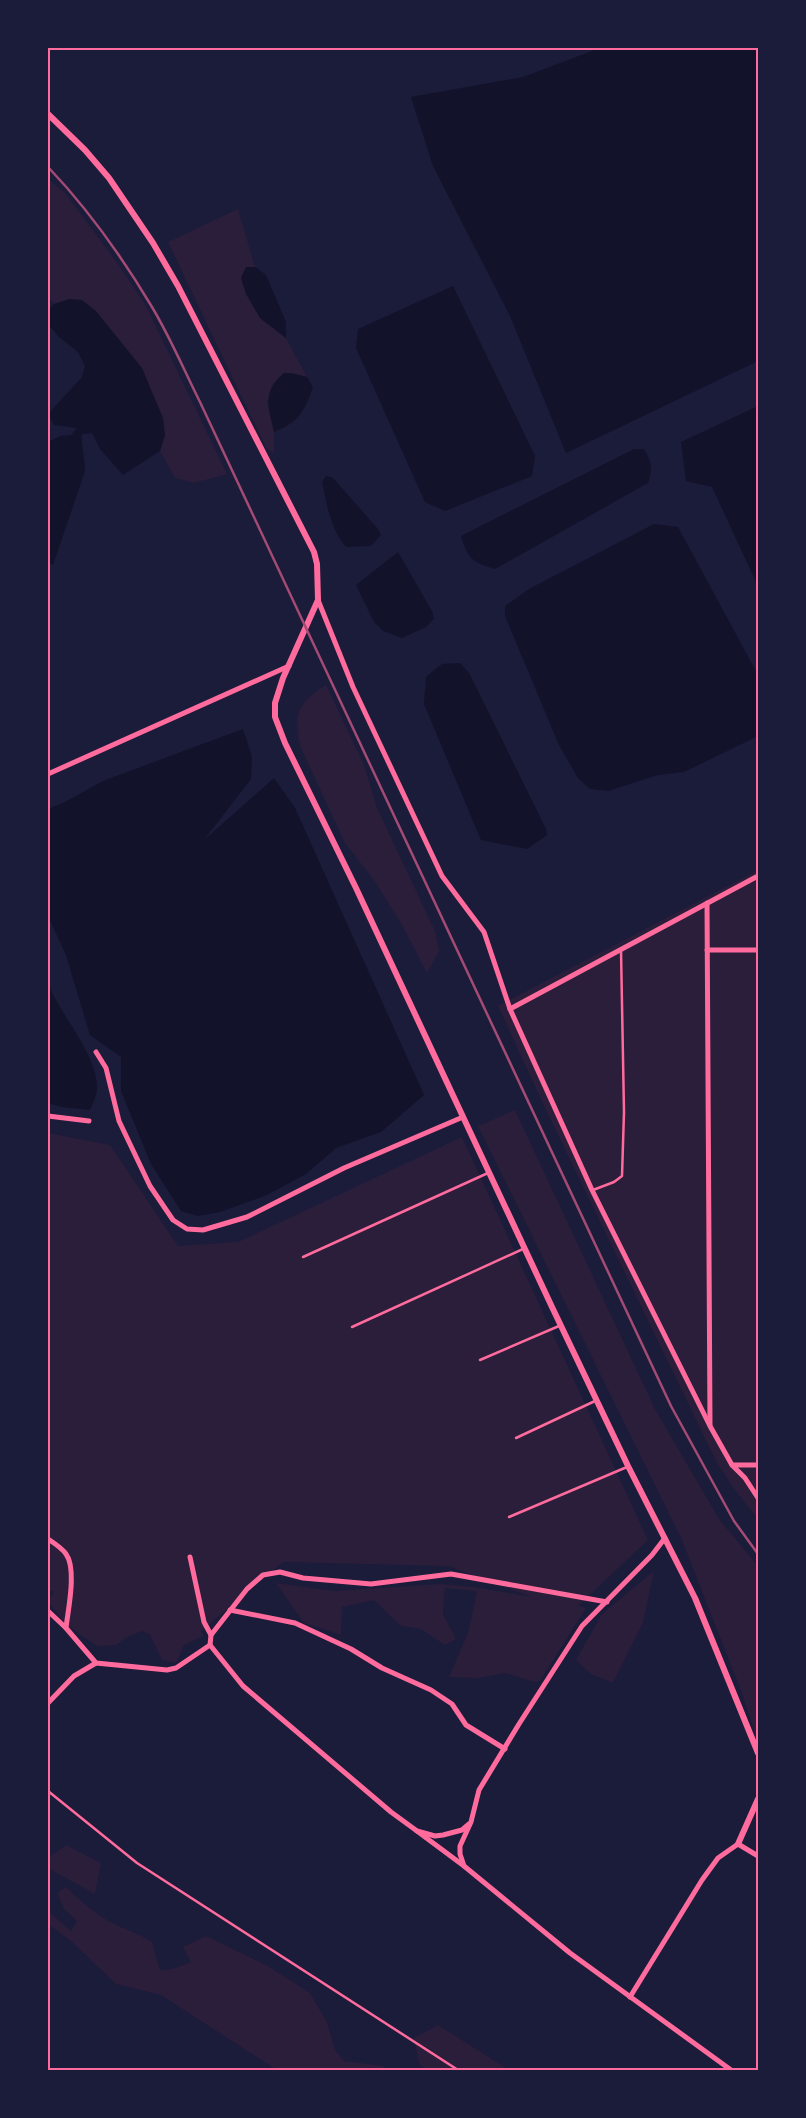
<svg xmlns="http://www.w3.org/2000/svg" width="806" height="2118" font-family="'DejaVu Sans',sans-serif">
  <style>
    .green { fill: #2a1e3b }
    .water { fill: #12122b }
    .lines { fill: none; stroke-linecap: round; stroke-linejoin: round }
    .service { stroke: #ff6b9d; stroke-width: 2.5 }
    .minor { stroke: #ff6b9d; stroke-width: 5 }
    .tertiary { stroke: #ff6b9d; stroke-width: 6 }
    .rail { stroke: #a44b75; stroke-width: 2.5 }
    .neatline { fill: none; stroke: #ff6b9d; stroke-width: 2 }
  </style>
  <rect width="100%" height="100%" fill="#1b1b3a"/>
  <!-- green -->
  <g class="green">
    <path d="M48,179L65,193L115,260L145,304L227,474L194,483L175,478L160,451L165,435L70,299L54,304L48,295Z"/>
    <path d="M238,209L255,267H246L260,318L286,338L307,377L295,374L267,401L274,432V453L266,448L168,242Z"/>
    <path d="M326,685L364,765L377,808L435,931L439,951L427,973L402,925L374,880L345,843L300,746C293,713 298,703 326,685Z"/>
    <path d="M758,870V1519L735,1490L718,1465L546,1110L498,1006Z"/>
    <path d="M515,1110L655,1409L719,1519L758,1566V1743L742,1693L681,1538L478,1126Z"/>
    <path d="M48,1133L110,1145L178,1246L238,1242L462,1137L648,1540L578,1606L586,1608L540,1681L535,1682L505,1673L479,1678L449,1677L468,1633L477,1591L445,1588L443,1614L456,1639L445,1645L421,1629L401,1626L374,1600L342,1607L341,1635L304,1623L276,1583L335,1591L440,1584L475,1587L532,1597L448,1566L283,1562L201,1631L204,1636L184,1645L176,1663L162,1660L150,1635L142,1631L127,1637L116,1645L97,1646L65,1624L48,1601L54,1592L48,1589Z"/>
    <path d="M654,1571L643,1623L613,1683L591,1674L576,1660L602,1614Z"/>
    <path d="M66,1845L101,1863L95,1894L48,1868V1858Z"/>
    <path d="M66,1887C79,1900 93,1912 109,1921C123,1929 138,1933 152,1942L160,1970L173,1969L191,1962L183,1947L206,1936L268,1966L310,1993L327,2022L335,2050L344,2061L384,2066L386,2070H277L161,1995L116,1984L72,1942L48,1924V1911L71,1931L77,1921L64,1909L57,1893Z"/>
    <path d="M438,2025L509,2070H427L419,2064L414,2038Z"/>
  </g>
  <!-- water -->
  <g class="water">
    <path d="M600,48H758V361L566,453L510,316L433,166L411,97L523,77Z"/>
    <path d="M246,267H255L266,275L286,322V338L260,318L246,294L241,278Z"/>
    <path d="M453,286L535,456L532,476L445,511L425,502L356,348L358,329Z"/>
    <path d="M70,299L82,300L96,311L142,368L163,418L165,435L160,451L123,475L100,449L92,433L82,434C81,446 85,458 85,471L53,565L48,562V442L60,436L71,435L77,428L54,425L48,414L82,377L85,366L78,352L59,337L48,324V310L54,304Z"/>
    <path d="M284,373H291L307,377L313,387C304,412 299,422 274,432C269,407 261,392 284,373Z"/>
    <path d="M758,406V586L712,487L686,481L681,442Z"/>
    <path d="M634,449H644C652,463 653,467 648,483L495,569C472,562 468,559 461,536Z"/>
    <path d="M326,476L333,478L378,529L381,535L371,546L346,547C330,528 327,505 322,482Z"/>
    <path d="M654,524L678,527L758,675V736L684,772L658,775L608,791L590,789L578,778L559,745L505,616V606L529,589Z"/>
    <path d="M398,552L432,611L434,619L426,627L402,638L383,631L374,622L356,585Z"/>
    <path d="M460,663L469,673L546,829L547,835L527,849L481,840L424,704L426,677L442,664Z"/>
    <path d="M243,729L252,757L251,779L203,841L274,778L295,808L424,1095L381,1132L336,1148L306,1174L267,1195L220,1212L198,1216L181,1211L151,1164L121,1091V1057L90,1035L66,955L48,916V809L65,802L103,781Z"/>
    <path d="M48,984C61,1016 97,1054 97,1088C97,1095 93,1103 90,1110L62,1107L48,1103Z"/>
  </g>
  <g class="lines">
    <!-- service -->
    <g class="service">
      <path d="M593,1190L614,1182L622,1176L624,1112L621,950"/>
      <path d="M303,1257L488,1173"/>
      <path d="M352,1327L523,1249"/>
      <path d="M480,1360L559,1326"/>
      <path d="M516,1438L595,1401"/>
      <path d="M509,1517L627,1467"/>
      <path d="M48,1791L137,1863L458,2070"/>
    </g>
    <!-- minor -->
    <g class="minor">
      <path d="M318,600L353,687L442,876L484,932L510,1009L592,1190L710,1426L732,1465H758"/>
      <path d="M48,774L289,666"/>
      <path d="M707,903L710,1425"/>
      <path d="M707,950H758"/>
      <path d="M510,1009L758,876"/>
      <path d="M96,1052L106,1068L119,1121L150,1186L173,1220L187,1229L203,1230L247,1217L344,1168L463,1117"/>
      <path d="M48,1116L89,1121"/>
      <path d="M732,1465L745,1478L758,1498"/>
      <path d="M48,1539C54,1543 62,1548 66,1554C77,1569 68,1610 66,1628L96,1663L167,1670L176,1668L210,1645L211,1635"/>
      <path d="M190,1557L204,1622L211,1635L247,1589L263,1575L280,1572L303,1578L371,1584L451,1574L607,1602"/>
      <path d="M230,1610L295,1623L351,1649L382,1668L431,1690L452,1704L466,1725L505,1749"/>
      <path d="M48,1611L66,1628"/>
      <path d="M210,1645L243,1686L391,1812L417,1831L435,1836L443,1835L462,1830L469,1824"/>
      <path d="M48,1703L74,1676L96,1663"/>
      <path d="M417,1831L464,1866L570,1953L731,2070"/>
      <path d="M464,1866L460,1854V1846L471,1822L479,1790L519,1724L582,1626L652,1555L665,1538"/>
      <path d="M630,1997L702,1880L718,1858L738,1844L758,1856"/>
    </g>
    <!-- tertiary -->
    <g class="tertiary">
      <path d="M48,114L85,150L109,178L153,243L178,286L314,552L317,564L318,600L283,678L275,703V717L285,743L356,888L552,1307L628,1466L695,1598L758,1753"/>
      <path d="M738,1844L758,1799"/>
    </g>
    <!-- rail -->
    <path class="rail" d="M48,167C89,210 121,255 152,307C170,337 184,370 200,402L671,1406L734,1521L758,1554"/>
  </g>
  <!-- border -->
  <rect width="806" height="2118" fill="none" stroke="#1b1b3a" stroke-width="98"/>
  <rect x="49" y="49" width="708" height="2020" class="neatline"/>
</svg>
